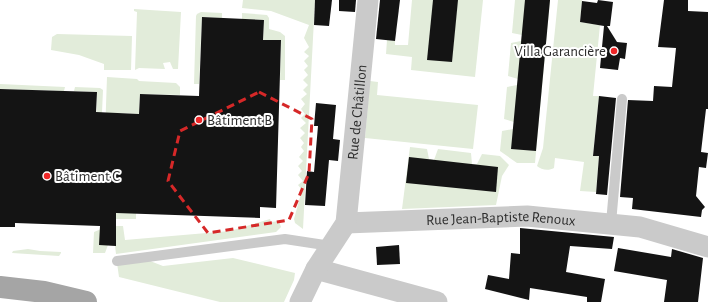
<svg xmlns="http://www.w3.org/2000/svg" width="708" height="302" font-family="'Alegreya Sans',sans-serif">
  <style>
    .green { fill: #e2ecda }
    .building { fill: #141414 }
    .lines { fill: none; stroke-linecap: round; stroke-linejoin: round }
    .service { stroke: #cacaca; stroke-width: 10 }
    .minor { stroke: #cacaca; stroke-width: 21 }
    .primary { stroke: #a5a5a5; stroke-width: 22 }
    .marked { fill: none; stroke: #d62828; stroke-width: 3; stroke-dasharray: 8 5; stroke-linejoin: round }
    .poi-dot { fill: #ee2627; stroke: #fff; stroke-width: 1.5 }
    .labels { text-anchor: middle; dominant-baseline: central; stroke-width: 4; stroke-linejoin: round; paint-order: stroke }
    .poi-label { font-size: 15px; fill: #2d2d2d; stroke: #fff; text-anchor: start }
    .street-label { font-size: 15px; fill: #2d2d2d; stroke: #fff }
  </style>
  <rect width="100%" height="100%" fill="#fff"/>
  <!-- green -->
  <g class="green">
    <path d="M243,0H315L303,229L295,223L294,219L302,190L298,185L303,181L298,175L302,171L298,166L303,161L299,157L304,151L301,147L304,143L300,138L305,133L300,128L306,123L301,118L305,114L301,109L305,104L301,99L307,94L303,90L308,85L303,80L308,75L304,70L308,66L304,61L309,56L304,52L309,47L304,38L309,25L271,11L242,8Z"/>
    <path d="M412,0H483L475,77L411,70L412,57L386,54L387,40L395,41V45H408Z"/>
    <path d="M515,0H550L535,163H517L500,151L502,131L513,129L514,122L504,119L507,87L517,85L518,79L508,76L511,43L521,41L522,35L512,33Z"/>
    <path d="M558,0H582L580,22L600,25L593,96H599L593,155L599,156L596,192L580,191L584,162L555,158L554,168C549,171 541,170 537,166L543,148Z"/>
    <path d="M134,9L181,12L178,69H173L170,62L163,63L165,69L139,68L135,70L137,12L134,11Z"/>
    <path d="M201,12L222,13V18L202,17L199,84H194L196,16L197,14Z"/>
    <path d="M242,13L267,15L269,18V29L280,32L285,36V80H280L281,40H263L264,20L242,19Z"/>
    <path d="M57,34L132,36L131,70H104V64L79,55L51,50L52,37Z"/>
    <path d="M107,77L137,79L139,81L176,83L180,87V95L140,94L139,114L120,113L116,212L136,213V219H102Z"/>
    <path d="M370,81L378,82L377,95L478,105L473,149L365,138Z"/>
    <path d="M0,84L65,87L64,91L0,89Z"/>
    <path d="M75,87L100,88L103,90L97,225H93L97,92L74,91Z"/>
    <path d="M410,147L427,149L429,159L434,160L438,149L471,153L472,164H477L482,154L500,156L509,165L502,176L496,205L402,209Z"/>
    <path d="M270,219L271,222L279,221L281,227L276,232L116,254L115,246L108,245L105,253H93L94,232L108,226H123L125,240L230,231Z"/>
    <path d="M28,249L40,251L61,252V253L59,256L12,253L13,251Z"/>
    <path d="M233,258L295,273L294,280L284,302H220L119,277L117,263L150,261L163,266Z"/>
  </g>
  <!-- building -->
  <g class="building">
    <path d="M315,0H332L329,26L314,25Z"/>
    <path d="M339,0H356L355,12L339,11Z"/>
    <path d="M380,0H400L395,41L376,39Z"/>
    <path d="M433,0H458L452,62L427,60Z"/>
    <path d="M525,0H550L536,151L511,149Z"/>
    <path d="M598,0L613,2L610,26H607L617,42L627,43L625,59L620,58L618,70L600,68L604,26L580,22L582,1L597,3Z"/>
    <path d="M664,0H688V11L708,12V109H706L701,152L708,153L706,168L699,167L696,196L705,207L702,210L701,217L632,209L633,198L620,197L628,100L653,101L654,86L672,87L676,48L658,47Z"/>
    <path d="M202,17L264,20L263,40H281L276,208L260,207V218L116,213V246L99,245L100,226L15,223V227H0V89L97,92L96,112L139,114L140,94L199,96Z"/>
    <path d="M599,96L616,98L607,195L596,194L599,156H593Z"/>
    <path d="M316,103L336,105L333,139L340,140L338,161L329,160L325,206L305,205L307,171L314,172L318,126H314Z"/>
    <path d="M409,157L498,167L496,192L406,183Z"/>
    <path d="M520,228L614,237L612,249L570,246L566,272L605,279L601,302H587V297L530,288L529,300L485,289L488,275L509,279L511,253L520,254Z"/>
    <path d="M399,245L400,264L377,265L376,247Z"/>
    <path d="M618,248L671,257L672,249L703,258L698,302H664L667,280L614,271Z"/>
  </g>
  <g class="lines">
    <!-- service -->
    <g class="service">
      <path d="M611,223L622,99"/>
      <path d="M117,261L285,239L331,246"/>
    </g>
    <!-- minor -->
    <g class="minor">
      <path id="s1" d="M346,223L527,216L640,227L708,247"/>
      <path d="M316,269L437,302"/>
      <path id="s2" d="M300,302L316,269L346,223L368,0"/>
    </g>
    <!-- primary -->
    <path class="primary" d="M0,287L44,292L86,302"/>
  </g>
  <!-- marked area -->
  <path class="marked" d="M259,92L312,119L309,173L289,220L208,233L168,181L180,131Z"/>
  <!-- markers -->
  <g class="poi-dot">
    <circle cx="614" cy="51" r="4"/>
    <circle cx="199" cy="120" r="4"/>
    <circle cx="47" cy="176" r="4"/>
  </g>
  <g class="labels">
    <!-- poi labels -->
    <g class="poi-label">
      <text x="606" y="51" text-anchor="end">Villa Garancière</text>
      <text x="207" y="120">Bâtiment B</text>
      <text x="55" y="176">Bâtiment C</text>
    </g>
    <!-- street labels -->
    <g class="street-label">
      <text stroke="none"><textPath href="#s2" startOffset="203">Rue de Châtillon</textPath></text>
      <text stroke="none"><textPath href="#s1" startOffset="155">Rue Jean-Baptiste Renoux</textPath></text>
    </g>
  </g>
</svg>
